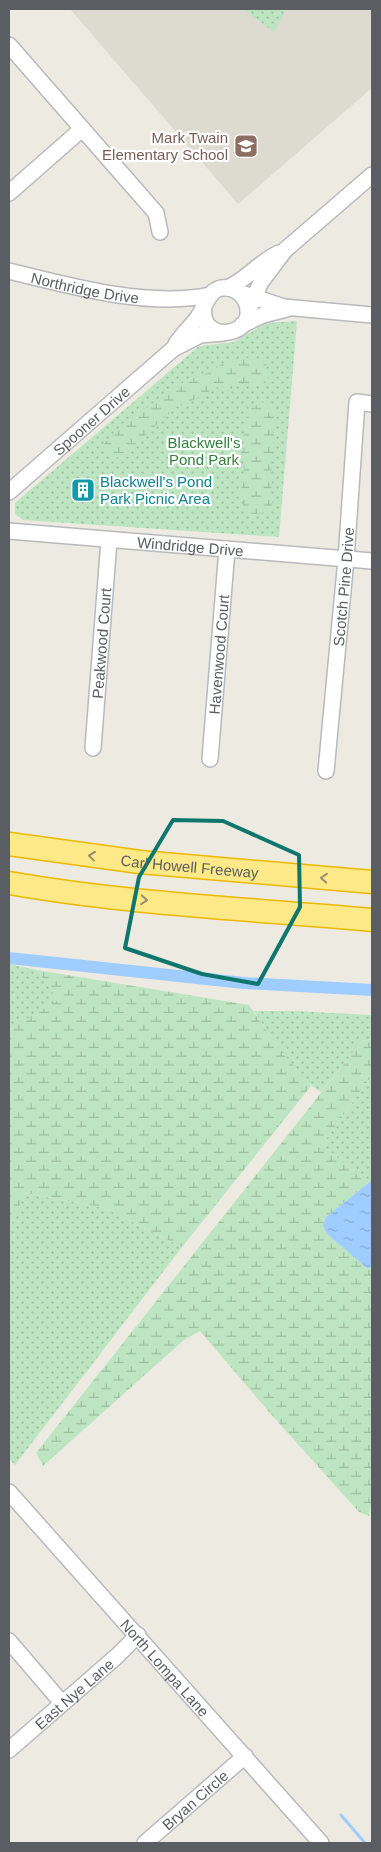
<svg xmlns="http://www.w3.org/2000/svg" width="381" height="1852" font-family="Arial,sans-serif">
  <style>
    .education { fill: #dddbcf }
    .grass { fill: url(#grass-dots) }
    .wetland { fill: url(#wetland-marsh) }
    .water { fill: url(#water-ripples) }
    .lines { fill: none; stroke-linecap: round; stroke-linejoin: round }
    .stream { stroke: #9fcdff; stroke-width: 3 }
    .canal { stroke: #9fcdff; stroke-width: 12 }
    .minor-casing { stroke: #b7b9be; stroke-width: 18 }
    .highway-casing { stroke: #eeb800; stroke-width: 25 }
    .minor { stroke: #fff; stroke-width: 15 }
    .highway { stroke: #fde988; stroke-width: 22 }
    .oneway { stroke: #938e6f }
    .marked { fill: none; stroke: #0f766e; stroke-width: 4; stroke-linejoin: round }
    .labels { text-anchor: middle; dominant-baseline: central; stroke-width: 4.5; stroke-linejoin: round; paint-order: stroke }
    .education-label { font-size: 15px; fill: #785e54; stroke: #fff; text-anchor: end }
    .street-label { font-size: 15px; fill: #5a5d62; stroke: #fff }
    .park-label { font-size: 15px; fill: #33813e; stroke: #fff }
    .culture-label { font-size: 15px; fill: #0d838f; stroke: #fff; text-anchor: start }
  </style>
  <defs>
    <pattern id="grass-dots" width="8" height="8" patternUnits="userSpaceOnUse" patternTransform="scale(1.25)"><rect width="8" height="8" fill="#bde5c1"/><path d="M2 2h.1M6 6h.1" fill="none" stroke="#9dbda0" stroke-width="1.8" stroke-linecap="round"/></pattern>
    <pattern id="wetland-marsh" width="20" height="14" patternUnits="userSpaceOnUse" patternTransform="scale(1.25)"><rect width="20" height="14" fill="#bde5c1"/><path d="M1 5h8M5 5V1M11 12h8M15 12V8" fill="none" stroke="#9dbda0"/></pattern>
    <pattern id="water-ripples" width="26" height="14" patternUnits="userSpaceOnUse" patternTransform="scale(1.25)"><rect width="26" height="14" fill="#9fcdff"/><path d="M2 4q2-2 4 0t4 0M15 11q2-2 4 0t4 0" fill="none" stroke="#85aad2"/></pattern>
  </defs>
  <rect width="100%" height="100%" fill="#edebe1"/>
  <!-- education -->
  <path class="education" d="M70,9H372V88L238,204Z"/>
  <!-- grass -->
  <g class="grass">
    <path d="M243,9H286L274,32Z"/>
    <path d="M297,321L279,537L23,520L15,514V503L199,346L234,342L267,323Z"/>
    <path d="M9,964L37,970L58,1000L9,1030Z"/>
    <path d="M254,1011H295L372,1015V1039L362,1041L321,1092C295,1077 271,1037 254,1011Z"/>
    <path d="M372,1075V1180L368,1183L322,1145Z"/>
    <path d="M24,1193L105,1208L182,1247L15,1465L9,1459V1230Z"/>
  </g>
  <!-- wetland -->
  <g class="wetland">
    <path d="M251,357L260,359L266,364L268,378L264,384L252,386L242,383C233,387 227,396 217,387L190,402L176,407L123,456L119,458C112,456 106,450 104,443L150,405L186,381L213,371L220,365Z"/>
    <path d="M263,402L270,404C276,413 278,422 272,431L274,434C273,444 271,453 271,462C271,468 272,473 270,479L272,481L270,499L273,503C269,515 256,514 245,514L241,494L242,476L244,471L243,456L245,425L249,409Z"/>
    <path d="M37,970L249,1005L278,1047L311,1086L182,1247L105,1208L25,1193L9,1230V1030L58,1000Z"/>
    <path d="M372,1039V1075L322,1145L368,1183L326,1217L327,1234L368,1269L372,1266V1499L369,1516L359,1512L269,1412L200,1331L184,1340L43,1466L36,1453L362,1041Z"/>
  </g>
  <!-- water -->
  <path class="water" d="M372,1180V1266L368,1269L327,1234L323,1226L326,1217Z"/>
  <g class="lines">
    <!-- stream -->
    <path class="stream" d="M341,1815L365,1843"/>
    <!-- canal -->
    <path class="canal" d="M9,958L244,983L372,990"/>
    <!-- minor casing -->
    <g class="minor-casing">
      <g id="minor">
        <path d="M9,45L156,213L160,232"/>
        <path d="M9,193L82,129"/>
        <path id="s1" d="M9,271C69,286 149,308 210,295"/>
        <path d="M227,288C247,280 260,261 279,253"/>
        <path d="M244,294L284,307L372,315"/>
        <path d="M248,311L261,282L285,250L372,175"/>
        <path d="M242,325L263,315L287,309"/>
        <path d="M176,344C182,334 191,327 198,317C207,304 210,282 232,289C238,291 243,296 246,302C261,336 198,347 204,306"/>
        <path id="s2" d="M9,492L173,349L200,335L223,333"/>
        <path id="s3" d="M9,531L372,561"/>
        <path id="s4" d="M93,748L109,540"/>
        <path id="s5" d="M210,759L227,549"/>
        <path id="s6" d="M326,771L346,559L357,402L372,404"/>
        <path id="s7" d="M9,1492L321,1843"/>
        <path d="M9,1641L62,1703"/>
        <path id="s8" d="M9,1750L117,1656L138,1635"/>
        <path id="s9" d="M145,1843L245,1756"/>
      </g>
    </g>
    <!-- highway casing -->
    <g class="highway-casing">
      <g id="highway">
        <path id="s10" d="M9,844L140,862L372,882"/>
        <path d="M9,883C129,904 251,909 372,920"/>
      </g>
    </g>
    <!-- minor -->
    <use href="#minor" class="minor"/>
    <!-- highway -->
    <use href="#highway" class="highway"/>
  </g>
  <!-- one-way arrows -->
  <defs><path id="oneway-chevron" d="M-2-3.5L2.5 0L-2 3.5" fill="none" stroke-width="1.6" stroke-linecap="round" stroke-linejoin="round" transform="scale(1.25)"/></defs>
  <g class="oneway">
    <use href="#oneway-chevron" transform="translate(92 856) rotate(-173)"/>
    <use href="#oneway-chevron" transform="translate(324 878) rotate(-175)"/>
    <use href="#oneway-chevron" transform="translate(144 900) rotate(5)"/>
  </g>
  <!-- marked area -->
  <path class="marked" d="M173,820L223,821L299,855L300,907L258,984L202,974L125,948L139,877Z"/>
  <!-- icons -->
  <defs>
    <g id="school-square" transform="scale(1.25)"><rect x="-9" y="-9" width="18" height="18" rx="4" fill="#8d6e63" stroke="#fff"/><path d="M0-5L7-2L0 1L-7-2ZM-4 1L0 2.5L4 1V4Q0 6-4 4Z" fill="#fff"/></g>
    <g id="building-square" transform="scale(1.25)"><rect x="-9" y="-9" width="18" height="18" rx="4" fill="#0f9aa8" stroke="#fff"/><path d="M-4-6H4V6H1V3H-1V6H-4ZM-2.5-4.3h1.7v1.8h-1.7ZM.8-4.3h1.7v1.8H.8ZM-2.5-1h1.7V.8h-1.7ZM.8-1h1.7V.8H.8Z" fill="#fff"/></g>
  </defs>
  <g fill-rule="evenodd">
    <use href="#school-square" x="246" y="146"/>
    <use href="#building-square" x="83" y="490"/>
  </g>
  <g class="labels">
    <!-- education labels -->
    <g class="education-label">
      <text x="228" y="137">Mark Twain<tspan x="228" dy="17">Elementary School</tspan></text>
    </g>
    <!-- street labels -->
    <g class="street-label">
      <text stroke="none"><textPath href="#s1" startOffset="78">Northridge Drive</textPath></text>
      <text stroke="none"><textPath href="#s2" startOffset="109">Spooner Drive</textPath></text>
      <text stroke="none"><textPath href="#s3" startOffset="182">Windridge Drive</textPath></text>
      <text stroke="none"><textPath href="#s6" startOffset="185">Scotch Pine Drive</textPath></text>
      <text stroke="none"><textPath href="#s4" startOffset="105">Peakwood Court</textPath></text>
      <text stroke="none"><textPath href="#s5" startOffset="105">Havenwood Court</textPath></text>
      <text stroke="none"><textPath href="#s10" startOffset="182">Carl Howell Freeway</textPath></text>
      <text stroke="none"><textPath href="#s7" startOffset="235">North Lompa Lane</textPath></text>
      <text stroke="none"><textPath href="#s8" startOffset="86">East Nye Lane</textPath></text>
      <text stroke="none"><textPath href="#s9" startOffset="66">Bryan Circle</textPath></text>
    </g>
    <!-- park labels -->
    <g class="park-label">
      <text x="204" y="442">Blackwell's<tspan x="204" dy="17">Pond Park</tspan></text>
    </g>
    <!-- culture labels -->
    <g class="culture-label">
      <text x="100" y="481">Blackwell's Pond<tspan x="100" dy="17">Park Picnic Area</tspan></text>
    </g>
  </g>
  <!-- border -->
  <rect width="381" height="1852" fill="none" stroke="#5a5d62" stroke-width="20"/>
</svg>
